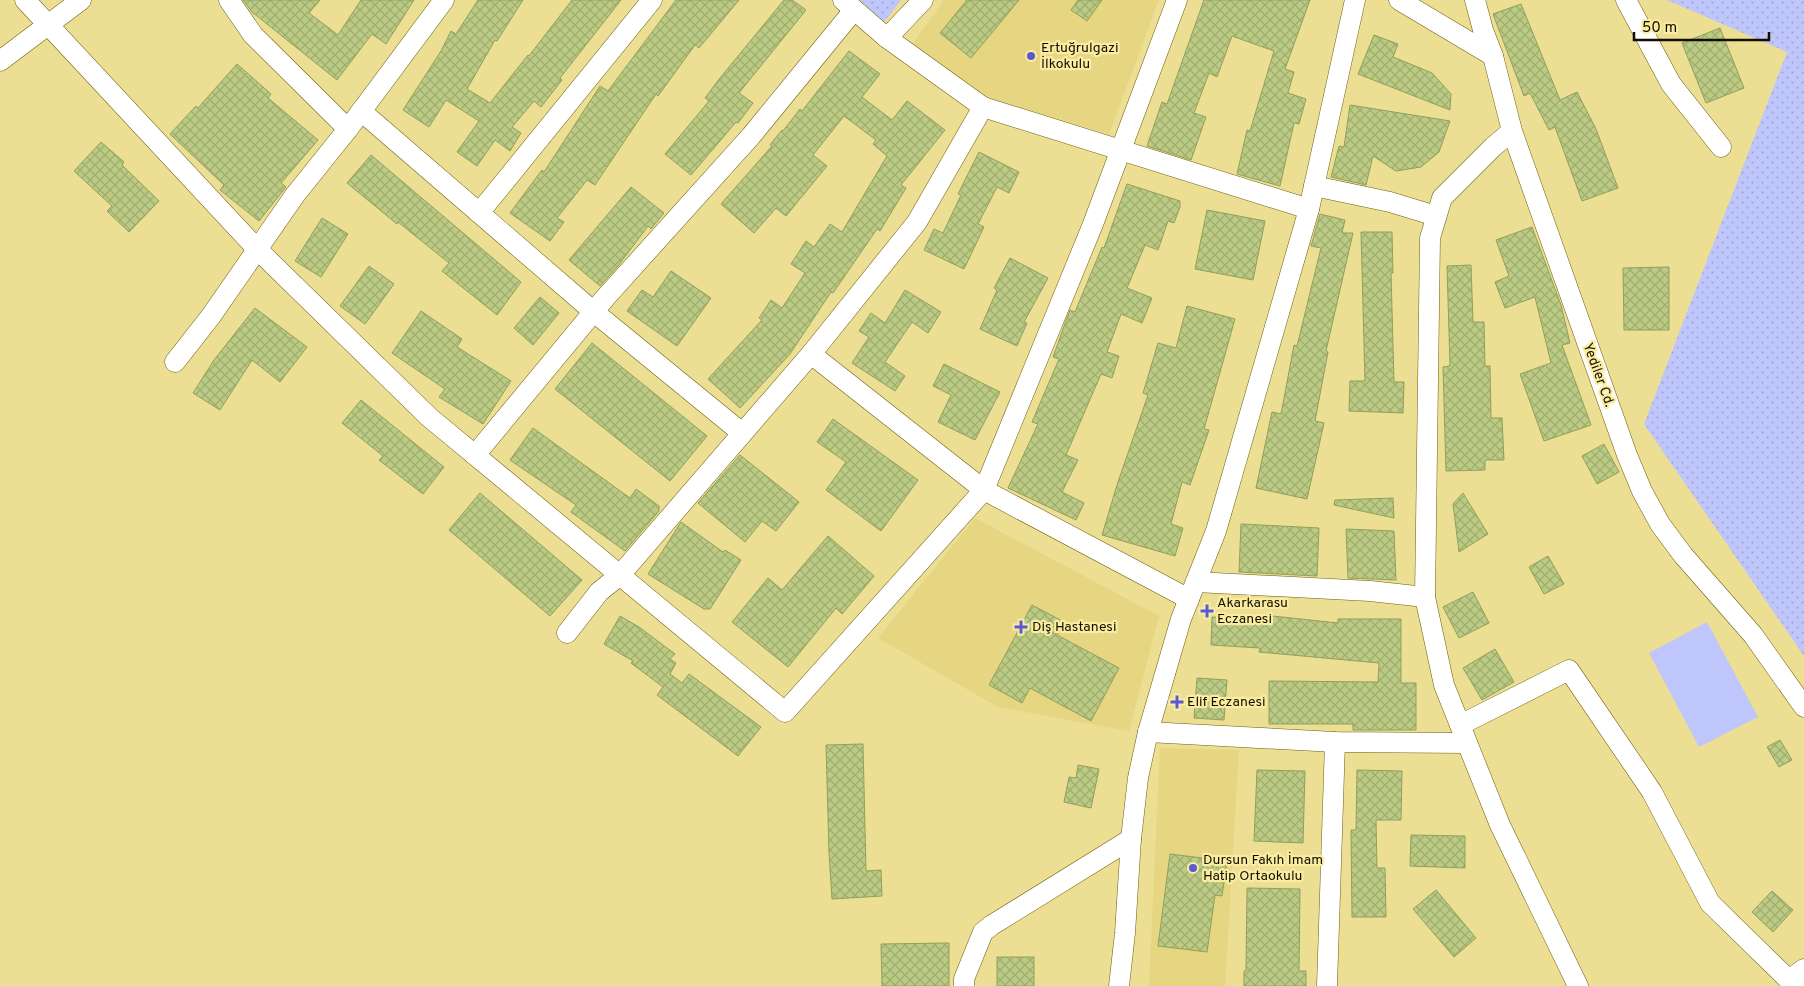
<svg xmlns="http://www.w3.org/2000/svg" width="1804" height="986" font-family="Overpass,sans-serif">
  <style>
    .built { fill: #e6d682 }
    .grass { fill: url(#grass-dots) }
    .pitch { fill: #bfc6fb }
    .building { fill: url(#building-cross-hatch); stroke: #91a05a }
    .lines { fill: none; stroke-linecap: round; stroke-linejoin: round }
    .minor-casing { stroke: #6d5f0c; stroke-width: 21 }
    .minor { stroke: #fff; stroke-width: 20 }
    .poi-dot { fill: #5a59d1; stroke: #faeca0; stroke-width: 2 }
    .labels { text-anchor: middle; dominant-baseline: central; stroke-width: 4.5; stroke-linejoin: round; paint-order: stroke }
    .poi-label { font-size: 14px; fill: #120e00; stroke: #faeca0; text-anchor: start }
    .street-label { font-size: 14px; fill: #120e00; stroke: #faeca0 }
  </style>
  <defs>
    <pattern id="grass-dots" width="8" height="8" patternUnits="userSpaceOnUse" patternTransform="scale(1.25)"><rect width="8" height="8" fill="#bfc6fb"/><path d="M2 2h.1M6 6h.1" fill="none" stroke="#a3a9d5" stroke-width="1.8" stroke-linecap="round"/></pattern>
    <pattern id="building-cross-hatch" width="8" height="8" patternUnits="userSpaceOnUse" patternTransform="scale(1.25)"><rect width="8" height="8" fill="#bbcb84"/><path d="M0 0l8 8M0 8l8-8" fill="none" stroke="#a0ad70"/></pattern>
  </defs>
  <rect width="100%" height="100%" fill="#ecde93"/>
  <!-- built -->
  <g class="built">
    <path d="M944,0H1159L1109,134L974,94L934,70L913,43Z"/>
    <path d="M975,518L1159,616L1129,731L998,707L878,638Z"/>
    <path d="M1160,748L1239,750L1225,986H1149Z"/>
  </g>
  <!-- grass -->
  <g class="grass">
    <path d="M860,0H901L884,22Z"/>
    <path d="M1667,0H1804V656L1644,424L1787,52Z"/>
  </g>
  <!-- pitch -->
  <path class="pitch" d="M1707,622L1758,717L1699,747L1649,653Z"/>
  <!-- building -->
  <g class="building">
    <path d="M243,0H320L309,13L338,35L361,0H414L386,44L372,34L337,80L252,12Z"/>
    <path d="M478,0H523L497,41L495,40L467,89L490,103L528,55L529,56L572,0H621L560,78L562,80L541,107L534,101L512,127L521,133L510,151L495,140L477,166L457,152L479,121L446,100L429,127L403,110L441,51L451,31L456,34Z"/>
    <path d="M676,0H739L699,48L695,45L658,96L656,94L595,185L587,180L557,218L564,222L550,241L510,213L542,170L544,172L600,86L608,91Z"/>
    <path d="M784,0H792L806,10L739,93L753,103L738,123L736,122L691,175L665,154L709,101L705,98L720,78Z"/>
    <path d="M967,0H1019L971,58L940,33Z"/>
    <path d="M1078,0H1102L1087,21L1071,10Z"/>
    <path d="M1204,0H1310L1285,69L1294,72L1288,93L1306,99L1299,124L1294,123L1280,186L1237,174L1247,130L1250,131L1274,51L1232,36L1217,77L1209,73L1194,113L1206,117L1191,160L1147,146L1162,102L1167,104Z"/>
    <path d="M1521,4L1560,100L1577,92L1596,129L1618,188L1582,201L1555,127L1549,130L1530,93L1524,96L1493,14Z"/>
    <path d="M1720,28L1744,88L1706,103L1682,43Z"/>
    <path d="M1374,35L1398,44L1393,57L1432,73L1451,94L1450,110L1358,74Z"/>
    <path d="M849,51L880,74L862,97L892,120L907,101L945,130L901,185L906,188L880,231L877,229L833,293L831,292L790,354L740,408L708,379L762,320L759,318L771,300L782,308L805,273L791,264L806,241L814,247L830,224L842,232L887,156L873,144L876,140L844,116L813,155L827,166L786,216L776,208L754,233L721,204L772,146L770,145L782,130L783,131L800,109L802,111Z"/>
    <path d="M237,64L271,94L268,98L318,140L281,183L286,187L259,221L220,190L224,185L170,134L196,106L198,108Z"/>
    <path d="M1350,105L1450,121L1439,152L1421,167L1396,171L1373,156L1366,185L1331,177L1339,146L1344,147Z"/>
    <path d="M101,142L124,162L122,165L159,201L129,232L107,211L112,206L74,171Z"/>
    <path d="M979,152L1019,172L1009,193L997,187L978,224L984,227L964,269L924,250L934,229L943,233L961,195L958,194Z"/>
    <path d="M371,155L521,282L497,315L442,271L449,263L398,222L397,224L347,183Z"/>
    <path d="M1127,184L1180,201V207L1174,223L1168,221L1158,250L1145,245L1127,288L1152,298L1142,323L1121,314L1107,352L1119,356L1112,378L1101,374L1066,455L1078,460L1062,492L1084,503L1076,520L1008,488L1038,424L1032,422L1059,359L1053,357L1067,318L1070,310L1075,312L1102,247L1104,248Z"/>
    <path d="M631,187L664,213L651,229L648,226L618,266L600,286L569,260Z"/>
    <path d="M1207,210L1265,221L1253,280L1195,269Z"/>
    <path d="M1320,214L1345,220L1342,233H1353L1326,351L1328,352L1315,421L1324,423L1307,499L1256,488L1272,412L1281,414L1294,345L1297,346L1321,248L1311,246Z"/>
    <path d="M322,218L348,234L321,277L295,261Z"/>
    <path d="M1532,227L1561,305L1570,343L1562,345L1591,425L1544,441L1520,374L1551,363L1535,297L1505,308L1495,282L1509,276L1496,240Z"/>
    <path d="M1361,232H1392L1393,273H1391L1394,382H1404L1403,413L1349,411L1350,381H1365Z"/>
    <path d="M1010,258L1048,278L1024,322L1027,323L1017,346L980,329L997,290L994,288Z"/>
    <path d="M1471,265L1473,322H1484L1485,366H1490L1491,418H1502L1504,460H1485V470L1446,471L1443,367L1450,366L1447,266Z"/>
    <path d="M369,266L394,284L365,324L340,306Z"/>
    <path d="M1669,267V330H1624L1623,268Z"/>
    <path d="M671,271L711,298L677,346L627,311L642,290L653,297Z"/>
    <path d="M905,290L941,312L928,333L912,322L885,362L905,376L895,391L852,363L869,337L859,331L871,313L885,323Z"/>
    <path d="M540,297L559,313L533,345L514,328Z"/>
    <path d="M1187,306L1235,319L1204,429L1209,430L1190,485L1182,482L1171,524L1183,528L1175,556L1102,535L1117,485L1148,395L1143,393L1158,343L1176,348Z"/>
    <path d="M255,308L307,347L280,382L252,360L220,410L193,393L214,360Z"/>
    <path d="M421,311L462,339L457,347L511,381L483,424L439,397L445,389L392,353Z"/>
    <path d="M592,343L707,436L670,481L555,389Z"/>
    <path d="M944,364L1000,392L975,440L938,422L951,395L933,386Z"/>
    <path d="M361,400L444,467L423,494L379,460L383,456L342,423Z"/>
    <path d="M833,419L918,480L881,531L826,490L846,462L817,442Z"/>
    <path d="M533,428L630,498L636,489L659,506V511L625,551L571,512L576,505L510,460Z"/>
    <path d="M1604,444L1619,472L1597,484L1582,456Z"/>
    <path d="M740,455L799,502L776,531L762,521L745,542L698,503Z"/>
    <path d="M480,493L582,580L550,616L449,530Z"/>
    <path d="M1463,493L1488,534L1459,552L1453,504Z"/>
    <path d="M1393,498L1394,518L1334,505L1335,500Z"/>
    <path d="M681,522L723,552L725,550L741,560L710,609H704L648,574Z"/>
    <path d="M1241,524L1319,528L1317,576L1239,572Z"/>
    <path d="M1346,529L1394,531L1396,580L1348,578Z"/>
    <path d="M828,536L874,576L842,614L836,608L788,667L732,622L768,578L782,590Z"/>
    <path d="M1548,556L1564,584L1544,594L1529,567Z"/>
    <path d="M1473,592L1489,623L1459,638L1443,607Z"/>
    <path d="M1032,605L1064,622L1057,635L1119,668L1091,721L1030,688L1022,703L989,685Z"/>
    <path d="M1263,615L1338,623V619H1401V683H1416V730H1353V724H1269V681L1378,682L1379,663L1259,652L1260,648L1211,645L1212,617L1263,620Z"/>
    <path d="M620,616L639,627L675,654L670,659L676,663L670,674L682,683L689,674L761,727L738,756L657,695L663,687L631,663L633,661L604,644Z"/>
    <path d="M1495,649L1514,682L1482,700L1463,668Z"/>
    <path d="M1197,678L1227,680L1224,720L1194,718Z"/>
    <path d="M1780,740L1792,760L1779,767L1767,747Z"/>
    <path d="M863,744L866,871L881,870L882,896L832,899L829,853L826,745Z"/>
    <path d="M1078,765L1099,769L1091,808L1064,802L1069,777L1076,778Z"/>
    <path d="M1257,770L1305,771L1303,843L1254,841Z"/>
    <path d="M1357,770L1402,771L1401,820H1376L1377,868H1385L1386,917H1352L1351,830H1356Z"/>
    <path d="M1411,835L1465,836V868L1410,866Z"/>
    <path d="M1170,854L1227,861L1222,896L1215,895L1207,952L1158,946Z"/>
    <path d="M1247,888L1300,889L1299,971H1306V986H1244V971H1246Z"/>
    <path d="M1436,890L1476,938L1454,957L1413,909Z"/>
    <path d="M1772,891L1793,910L1773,932L1752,912Z"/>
    <path d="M949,943V986H882L881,944Z"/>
    <rect x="997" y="957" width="37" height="29"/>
  </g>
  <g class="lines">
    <!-- minor casing -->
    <g class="minor-casing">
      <g id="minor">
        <path d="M25,0L258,250L429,417L785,712L984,490L1093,224L1177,0"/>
        <path d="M229,0L253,35L348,129"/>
        <path d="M843,0L887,38L983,107L1309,209"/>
        <path d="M1399,0L1493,56"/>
        <path d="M1475,0L1483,30L1493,56L1512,131L1627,455L1642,491L1660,524L1683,555L1753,635L1804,707"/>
        <path d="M1626,0L1671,84L1721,147"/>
        <path d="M887,38L923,0"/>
        <path d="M0,61L81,0"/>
        <path d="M361,111L594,312L742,433"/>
        <path d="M1512,131L1493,147L1442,198L1430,238L1425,597L1444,685L1500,825L1578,986"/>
        <path d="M1314,186L1390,202L1436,216"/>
        <path d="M479,213L652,0"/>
        <path d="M811,354L984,490L1189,599"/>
        <path d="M175,362L211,316L295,195L348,129L444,0"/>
        <path d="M475,455L605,298L751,136L854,10"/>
        <path d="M1196,582L1370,591L1425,597"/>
        <path d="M567,633L599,592L620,575L811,354L917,222L983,107"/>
        <path d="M1460,725L1569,670L1652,792L1710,903L1795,986"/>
        <path d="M1148,732L1335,742L1467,743"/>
        <path d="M1790,979L1804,969"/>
        <path d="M964,986V979L983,932L992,925L1131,839"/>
        <path d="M1119,986L1125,933L1131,839L1138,778L1148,732L1181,619L1216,531L1309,209L1355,0"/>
        <path d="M1327,986L1335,742"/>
      </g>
    </g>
    <!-- minor -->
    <use href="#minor" class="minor"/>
  </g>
  <!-- markers -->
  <g class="poi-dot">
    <circle cx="1031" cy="56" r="5"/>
    <path d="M1204.5 603.5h5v5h5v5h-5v5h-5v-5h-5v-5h5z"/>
    <path d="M1018.5 619.5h5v5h5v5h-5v5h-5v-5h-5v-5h5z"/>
    <path d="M1174.5 694.5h5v5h5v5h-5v5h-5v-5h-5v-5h5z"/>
    <circle cx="1193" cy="868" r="5"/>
  </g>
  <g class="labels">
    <!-- poi labels -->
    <g class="poi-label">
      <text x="1041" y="48">Ertuğrulgazi<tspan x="1041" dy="16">İlkokulu</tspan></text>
      <text x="1217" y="603">Akarkarasu<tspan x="1217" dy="16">Eczanesi</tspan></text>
      <text x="1032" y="627">Diş Hastanesi</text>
      <text x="1187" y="702">Elif Eczanesi</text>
      <text x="1203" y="860">Dursun Fakıh İmam<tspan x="1203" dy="16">Hatip Ortaokulu</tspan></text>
    </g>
    <!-- street labels -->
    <g class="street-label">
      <text transform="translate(1598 375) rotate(70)">Yediler Cd.</text>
    </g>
  </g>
  <!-- scale -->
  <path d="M1634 32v8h135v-8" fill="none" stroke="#120e00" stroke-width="2.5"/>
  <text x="1642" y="32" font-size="15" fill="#120e00" stroke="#faeca0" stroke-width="4" paint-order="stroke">50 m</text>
</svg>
